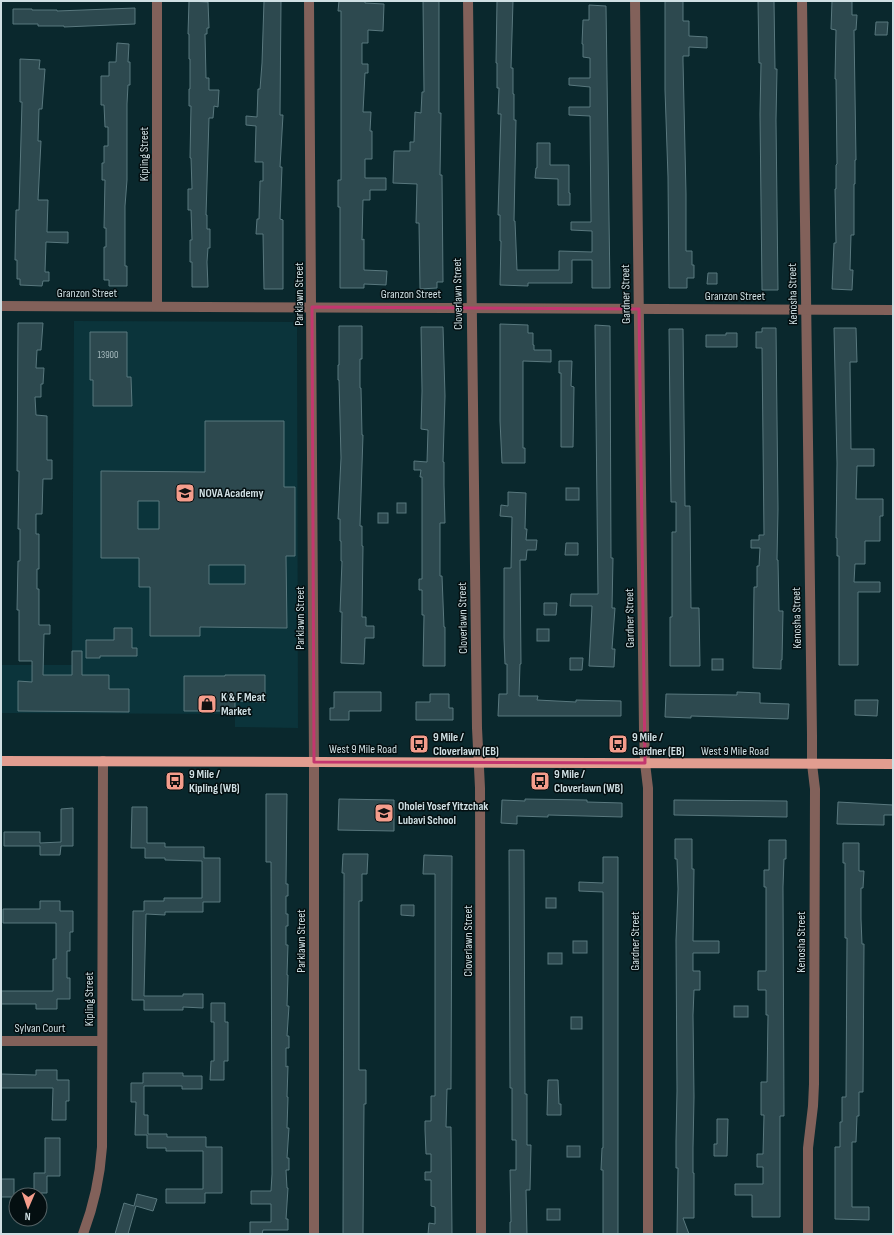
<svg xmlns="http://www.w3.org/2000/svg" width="894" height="1235" font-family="'Sofia Sans Condensed',sans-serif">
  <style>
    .built { fill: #0b343b }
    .building { fill: #2d494f; stroke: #59787e; fill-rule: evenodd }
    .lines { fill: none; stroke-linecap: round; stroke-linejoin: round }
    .minor { stroke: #82615a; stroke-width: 10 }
    .major { stroke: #e29d90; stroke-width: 10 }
    .marked { fill: none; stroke: #c4366f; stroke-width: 3; stroke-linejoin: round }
    .labels { text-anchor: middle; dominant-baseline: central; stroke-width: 3; stroke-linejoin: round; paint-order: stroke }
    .number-label { font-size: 10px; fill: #a6babe }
    .street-label { font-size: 12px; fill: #cfdfe3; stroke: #040f11 }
    .poi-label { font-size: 12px; font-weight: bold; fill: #cfdfe3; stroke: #040f11; text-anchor: start }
  </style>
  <rect width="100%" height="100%" fill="#0a282d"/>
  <!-- built -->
  <path class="built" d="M74,321L297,322L298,728L235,727V714L1,713V665H72Z"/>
  <!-- building -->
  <g class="building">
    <path d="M189,1L208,2L209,28H207V34H205L206,78H209V90H219L218,107L214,106L213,118H209L206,215H207V229H210V248H208L207,262L208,287H192V262H190V240H192L191,210H188V189H192L191,158H190L191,106H189V89H190V59H189V34H188Z"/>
    <path d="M264,1H281L280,115H283L280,167H282L280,219L283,220V289H264L263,234H256L257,219H259L260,181H263V162H255L256,126L246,125V116L257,117L258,89H260L262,63Z"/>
    <path d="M339,1H365V3L384,4L383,31L368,30V43H362V64H368V73H365L363,112H371L370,131H372V159H365V178H386V190H370V200H363L362,240L364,239V270L387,271L386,285L364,284V288H340V207H338V180H341V11H338Z"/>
    <path d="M423,1H439V113H441L440,175H442L443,282H437V288L420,289L419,223H416L417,184L393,183L394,151H410V142H414L415,112L421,113L422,92H424Z"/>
    <path d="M497,1H513L511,68H513V94H514V120H516L514,221H515L517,270H559V251L592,252V231L571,230V222H591L590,116L569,115V107H590V87L569,85V78H590V58L583,57V44H582L583,20H589V5L606,6L610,288H592V260H572V283H528V286L500,285L501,241H500V215H498L501,114H498L499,88H497V63H496Z"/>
    <path d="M665,1H683V21H689V36L707,37V48L689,47V56H683V61L686,194V251H692V265H694V278H687V288H669L668,177L665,90Z"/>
    <path d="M758,1H774L775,69H777L776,120L778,290H762L760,114L761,63H759Z"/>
    <path d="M832,1H852V15H857L856,30H854L856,160H855V184H854V235H851L850,270H853L852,290L832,289L834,243H836L835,189H836V165L837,164L836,79H835L836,30L831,29Z"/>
    <path d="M135,8V24L64,27V26H38V24H13V9H32V10H57V11Z"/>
    <path d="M876,22H888L887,35H875Z"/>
    <path d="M117,43L129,44L128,62H130V85H128L127,104V180L125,206V266H127V286H109V280H104V247H106V228H104L105,180H102V163H104V146H108V127H105L104,105H101V76H109V62H116Z"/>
    <path d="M20,59L40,60L39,69H45L42,109H39L38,141H41L38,200H48L47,232H68V243L46,242L45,272H49V281H43L42,286L20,285V279H17V260H15L16,210H19L22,102H20Z"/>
    <path d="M537,143H550V165H569V193H570V205H558V179L535,178L536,168H537Z"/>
    <path d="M708,273H717V284H707Z"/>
    <path d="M18,323H43L41,350H37L36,368H44L43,384H41V397H35L36,415L47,416V460H52V479H43L42,514H36V534H39V569H37V589H39V625H50V634H44L43,675H72V651H82V675H109V689H129V712L18,711V681L32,682V661H19V610H17L18,561H20V529H18L19,471H17Z"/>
    <path d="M500,324L528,325V333H533V345H534V350H551V362L523,361V448H525V463H502L500,421Z"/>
    <path d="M595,325L610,326L611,558H613L612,608H615L612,649H615L614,667L589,666L592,606H570L571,594H598Z"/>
    <path d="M339,326H362V359H360V388H361L362,435H363L360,526H362V546H363L362,617H366V626H374V638H365L364,664L341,663L342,612H340L342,561H341V541H340V519H338L341,458L339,380H338V365H339Z"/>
    <path d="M421,327H443L445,396L443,462H444V485L445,523H440V576H442L444,627H445V666H423L424,615H422V590H419V579H422V477H420L421,470H414V461L427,462L428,430L421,429L422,391Z"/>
    <path d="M762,328H776L778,509L777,560H778L779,611H783L782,660H781V669L753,668L754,587H757V566H759L760,548H751V540H759V535H764L762,348H756V332H762Z"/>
    <path d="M834,328H856L857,362H850L851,449H874V466H857L856,499H883V516H880V541H865V564H855L854,582H880V592H858V665H839V556H837V538H836L837,463Z"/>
    <path d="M669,329H683L685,506H690L691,608H699L700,666H670V617H672V532H676V502H671Z"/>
    <path d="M90,332H127V377H131L132,406H93V380H90Z"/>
    <path d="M726,333H737V347H706V335H726Z"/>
    <path d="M559,361H572L571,386L574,387L573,447H561V373H559Z"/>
    <path d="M205,421H284V487H295V556H286L287,628L200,627V636H150V587H139V558H101V471L205,472ZM138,501H159V529H138ZM209,565H245V584H209Z"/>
    <rect x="566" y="488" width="13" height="12"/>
    <path d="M508,492L526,493L525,529H527L526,540H537L536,550H527L526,560H520L521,664H520L519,696H538L537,700L576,702V700L621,701V716H498L499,694H507V664H505L504,638V568H511L512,517L500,516L501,505L508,506Z"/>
    <rect x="397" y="503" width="9" height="10"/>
    <rect x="378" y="513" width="10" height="10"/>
    <path d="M566,543H578V555H565Z"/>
    <path d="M544,603H557L556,615H544Z"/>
    <path d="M114,628H132V648H137V656H100V658H86V640H114Z"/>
    <rect x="537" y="629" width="12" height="12"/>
    <path d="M570,658H583L582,670H570Z"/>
    <rect x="712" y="659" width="11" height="11"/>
    <path d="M225,675H265V702L235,701V711H184V676H225Z"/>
    <path d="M334,692H381V711H349V720H330V708H334Z"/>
    <path d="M737,692L760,693V703L789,704L788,719L691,716V718L665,717L666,694L737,695Z"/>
    <path d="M430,694H449V708H453V720H416V702H430Z"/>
    <path d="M855,700H878L877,716L855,715Z"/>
    <path d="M266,794H287L286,884H288V896H286V914H288V926H286V945H288L287,975H288L287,1006H289L287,1036H289V1048H286V1067L288,1066L287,1097H288L287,1128H289L287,1158H289V1170H286L287,1188H288L286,1219H288V1230H263L262,1234H250V1222H271V1204H251V1191H271L272,1174L271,862H266Z"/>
    <path d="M339,799L394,800V831L338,830Z"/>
    <path d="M525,799L587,800V802L622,803V817L548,815V817L517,816V824L501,823L502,800L525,801Z"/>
    <path d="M674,800L787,801V817L674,815Z"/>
    <path d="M838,802L893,805V815H884V825L837,824Z"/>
    <path d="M132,807H147V843H165V847H204V858H220V902H203V912H165V915L146,914L144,996H183V994H203V1008L183,1007V1010H144V1000H132L133,911H144V901H164V898H202V861L165,860V858H145V848H131Z"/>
    <path d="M73,808V846H61L60,855H40V846H4V832H40V843L61,842V809Z"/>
    <path d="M675,839H692V869H694L693,941H719V953H693V971H700V990H694L693,1015L694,1097L693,1148V1173H694V1218H683L689,1234H677L678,1168H676V1141L677,1091L676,940L678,889L677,859H675Z"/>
    <path d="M769,840H786V859H784L783,887L784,1116H780V1217H752V1195H735V1184H763V1167H757V1154H763L764,1115H761V1082H767L768,1015H766V990H758V971H766V887H764V870H769Z"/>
    <path d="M843,843H859V871H864L863,888H861V919L862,944H864L863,1092H859V1116H857L856,1142H852V1207H869V1220L835,1219V1147H840V1122H842V1097H846L847,938H845V863H843Z"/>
    <path d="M509,850H524L525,1094H527V1145H531L530,1190H526L527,1234H510V1222H511L510,1170H516V1140H512V1088H510Z"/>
    <path d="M343,854H368L367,874H362V901H359V1070H366V1104H364L363,1234H343L344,873H342Z"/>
    <path d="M424,855L452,856L451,1089H447L446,1127H451L452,1234H428L429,1223L435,1224V1207L431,1206V1180H425V1172H431V1154H426L425,1130V1121H431V1096H435V874H423Z"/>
    <path d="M603,857H618V1234H603V1170H601L602,1148H603V892L579,891V882L603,883Z"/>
    <rect x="546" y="898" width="10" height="10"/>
    <path d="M40,901H60V911H73V932H70V951H67V978H70V999H57V1009H36V1004H1V991H53V959H56V923H3V909H40Z"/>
    <path d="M401,905H414V916L401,915Z"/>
    <rect x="573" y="941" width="14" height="12"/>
    <rect x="548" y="953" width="14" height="11"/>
    <path d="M211,1003H225V1022H228V1061H224V1080H210L211,1061H214V1022H211Z"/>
    <rect x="734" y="1006" width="14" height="11"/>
    <rect x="571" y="1017" width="11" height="12"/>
    <path d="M36,1070H57V1080H69V1101H66V1120H52L53,1088H1V1074L36,1075Z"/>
    <path d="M143,1073H183V1076H202V1089H182V1086H144V1115H148V1134H167V1137H206V1147H222V1193H205V1203H166V1189H203V1151H166V1148H147V1135H135L136,1102H131V1083H143Z"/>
    <path d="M548,1080H558L559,1104H561V1115H547Z"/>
    <path d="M717,1119H728L727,1156H714V1144H717Z"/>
    <path d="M45,1138H60V1176H47V1193H34V1173H45Z"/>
    <rect x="567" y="1146" width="13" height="11"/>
    <rect x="1" y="1179" width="13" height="18"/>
    <path d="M137,1194L157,1199L153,1211L136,1206L128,1234H115L124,1203L134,1206Z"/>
    <rect x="547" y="1209" width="13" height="11"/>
  </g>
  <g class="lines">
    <!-- minor -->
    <g class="minor">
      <path d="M309,1L314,762V1234"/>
      <path d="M468,1L477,728L480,788L481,1234"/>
      <path d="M635,1L644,730L645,763L648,788V1234"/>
      <path d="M802,1L812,735V764L815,789L814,1084L813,1106L808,1148V1234"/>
      <path d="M1,306L893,310"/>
      <path d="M157,306V1"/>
      <path d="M1,1041H102"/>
      <path d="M83,1234C94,1205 100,1177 102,1147L103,761"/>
    </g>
    <!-- major -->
    <path class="major" d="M1,761L893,764"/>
  </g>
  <!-- marked area -->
  <path class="marked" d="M312,307L639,309L645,763L314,762Z"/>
  <!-- icons -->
  <defs>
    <g id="school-square" transform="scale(1)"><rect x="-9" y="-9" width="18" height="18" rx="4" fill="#f49d8c" stroke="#040f11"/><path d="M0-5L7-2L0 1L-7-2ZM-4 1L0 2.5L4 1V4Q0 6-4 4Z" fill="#111"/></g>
    <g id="shop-square" transform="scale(1)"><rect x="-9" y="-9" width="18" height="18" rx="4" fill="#f49d8c" stroke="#040f11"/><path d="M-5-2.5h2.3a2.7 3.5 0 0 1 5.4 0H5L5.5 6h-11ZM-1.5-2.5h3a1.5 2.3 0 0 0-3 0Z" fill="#111"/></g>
    <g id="bus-square" transform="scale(1)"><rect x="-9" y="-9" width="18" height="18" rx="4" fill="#f49d8c" stroke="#040f11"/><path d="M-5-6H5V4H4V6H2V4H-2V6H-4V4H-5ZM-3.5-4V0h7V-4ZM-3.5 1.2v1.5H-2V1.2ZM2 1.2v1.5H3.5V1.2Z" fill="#111"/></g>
  </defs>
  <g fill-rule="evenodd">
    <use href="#school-square" x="185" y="493"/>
    <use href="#shop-square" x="207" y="704"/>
    <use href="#bus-square" x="419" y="744"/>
    <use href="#bus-square" x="618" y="744"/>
    <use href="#bus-square" x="175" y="781"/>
    <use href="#bus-square" x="540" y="781"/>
    <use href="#school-square" x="384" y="813"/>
  </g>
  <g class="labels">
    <!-- number labels -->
    <g class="number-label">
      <text x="108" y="355">13900</text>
    </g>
    <!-- street labels -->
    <g class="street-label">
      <text transform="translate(144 154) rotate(-90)">Kipling Street</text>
      <text x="87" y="293">Granzon Street</text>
      <text transform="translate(299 294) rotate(-90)">Parklawn Street</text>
      <text x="411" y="294">Granzon Street</text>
      <text transform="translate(458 294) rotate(-91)">Cloverlawn Street</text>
      <text transform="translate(626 294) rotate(-91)">Gardner Street</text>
      <text transform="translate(793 294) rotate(-91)">Kenosha Street</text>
      <text x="735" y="296">Granzon Street</text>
      <text transform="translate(300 618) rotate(-90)">Parklawn Street</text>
      <text transform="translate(463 618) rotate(-91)">Cloverlawn Street</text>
      <text transform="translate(630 618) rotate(-91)">Gardner Street</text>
      <text transform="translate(797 618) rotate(-91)">Kenosha Street</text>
      <text x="363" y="749">West 9 Mile Road</text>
      <text x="735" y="751">West 9 Mile Road</text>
      <text transform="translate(301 941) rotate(-90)">Parklawn Street</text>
      <text transform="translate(468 941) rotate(-90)">Cloverlawn Street</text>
      <text transform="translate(635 941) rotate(-90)">Gardner Street</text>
      <text transform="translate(801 942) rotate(-90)">Kenosha Street</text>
      <text transform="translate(89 999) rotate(-90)">Kipling Street</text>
      <text x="40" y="1028">Sylvan Court</text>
    </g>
    <!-- poi labels -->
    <g class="poi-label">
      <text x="199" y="493">NOVA Academy</text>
      <text x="221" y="697">K &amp; F Meat<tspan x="221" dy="14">Market</tspan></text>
      <text x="433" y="737">9 Mile /<tspan x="433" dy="14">Cloverlawn (EB)</tspan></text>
      <text x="632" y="737">9 Mile /<tspan x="632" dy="14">Gardner (EB)</tspan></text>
      <text x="189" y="774">9 Mile /<tspan x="189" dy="14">Kipling (WB)</tspan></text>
      <text x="554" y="774">9 Mile /<tspan x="554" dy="14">Cloverlawn (WB)</tspan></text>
      <text x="398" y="806">Oholei Yosef Yitzchak<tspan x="398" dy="14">Lubavi School</tspan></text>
    </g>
  </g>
  <!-- border -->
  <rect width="894" height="1235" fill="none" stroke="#cfdfe3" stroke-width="4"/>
  <!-- north arrow -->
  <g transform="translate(28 1207) rotate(182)"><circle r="19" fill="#040f11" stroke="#556265"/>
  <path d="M0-3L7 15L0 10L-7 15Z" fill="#f49d8c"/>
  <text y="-6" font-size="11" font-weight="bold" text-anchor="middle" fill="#cfdfe3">N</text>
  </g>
</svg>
